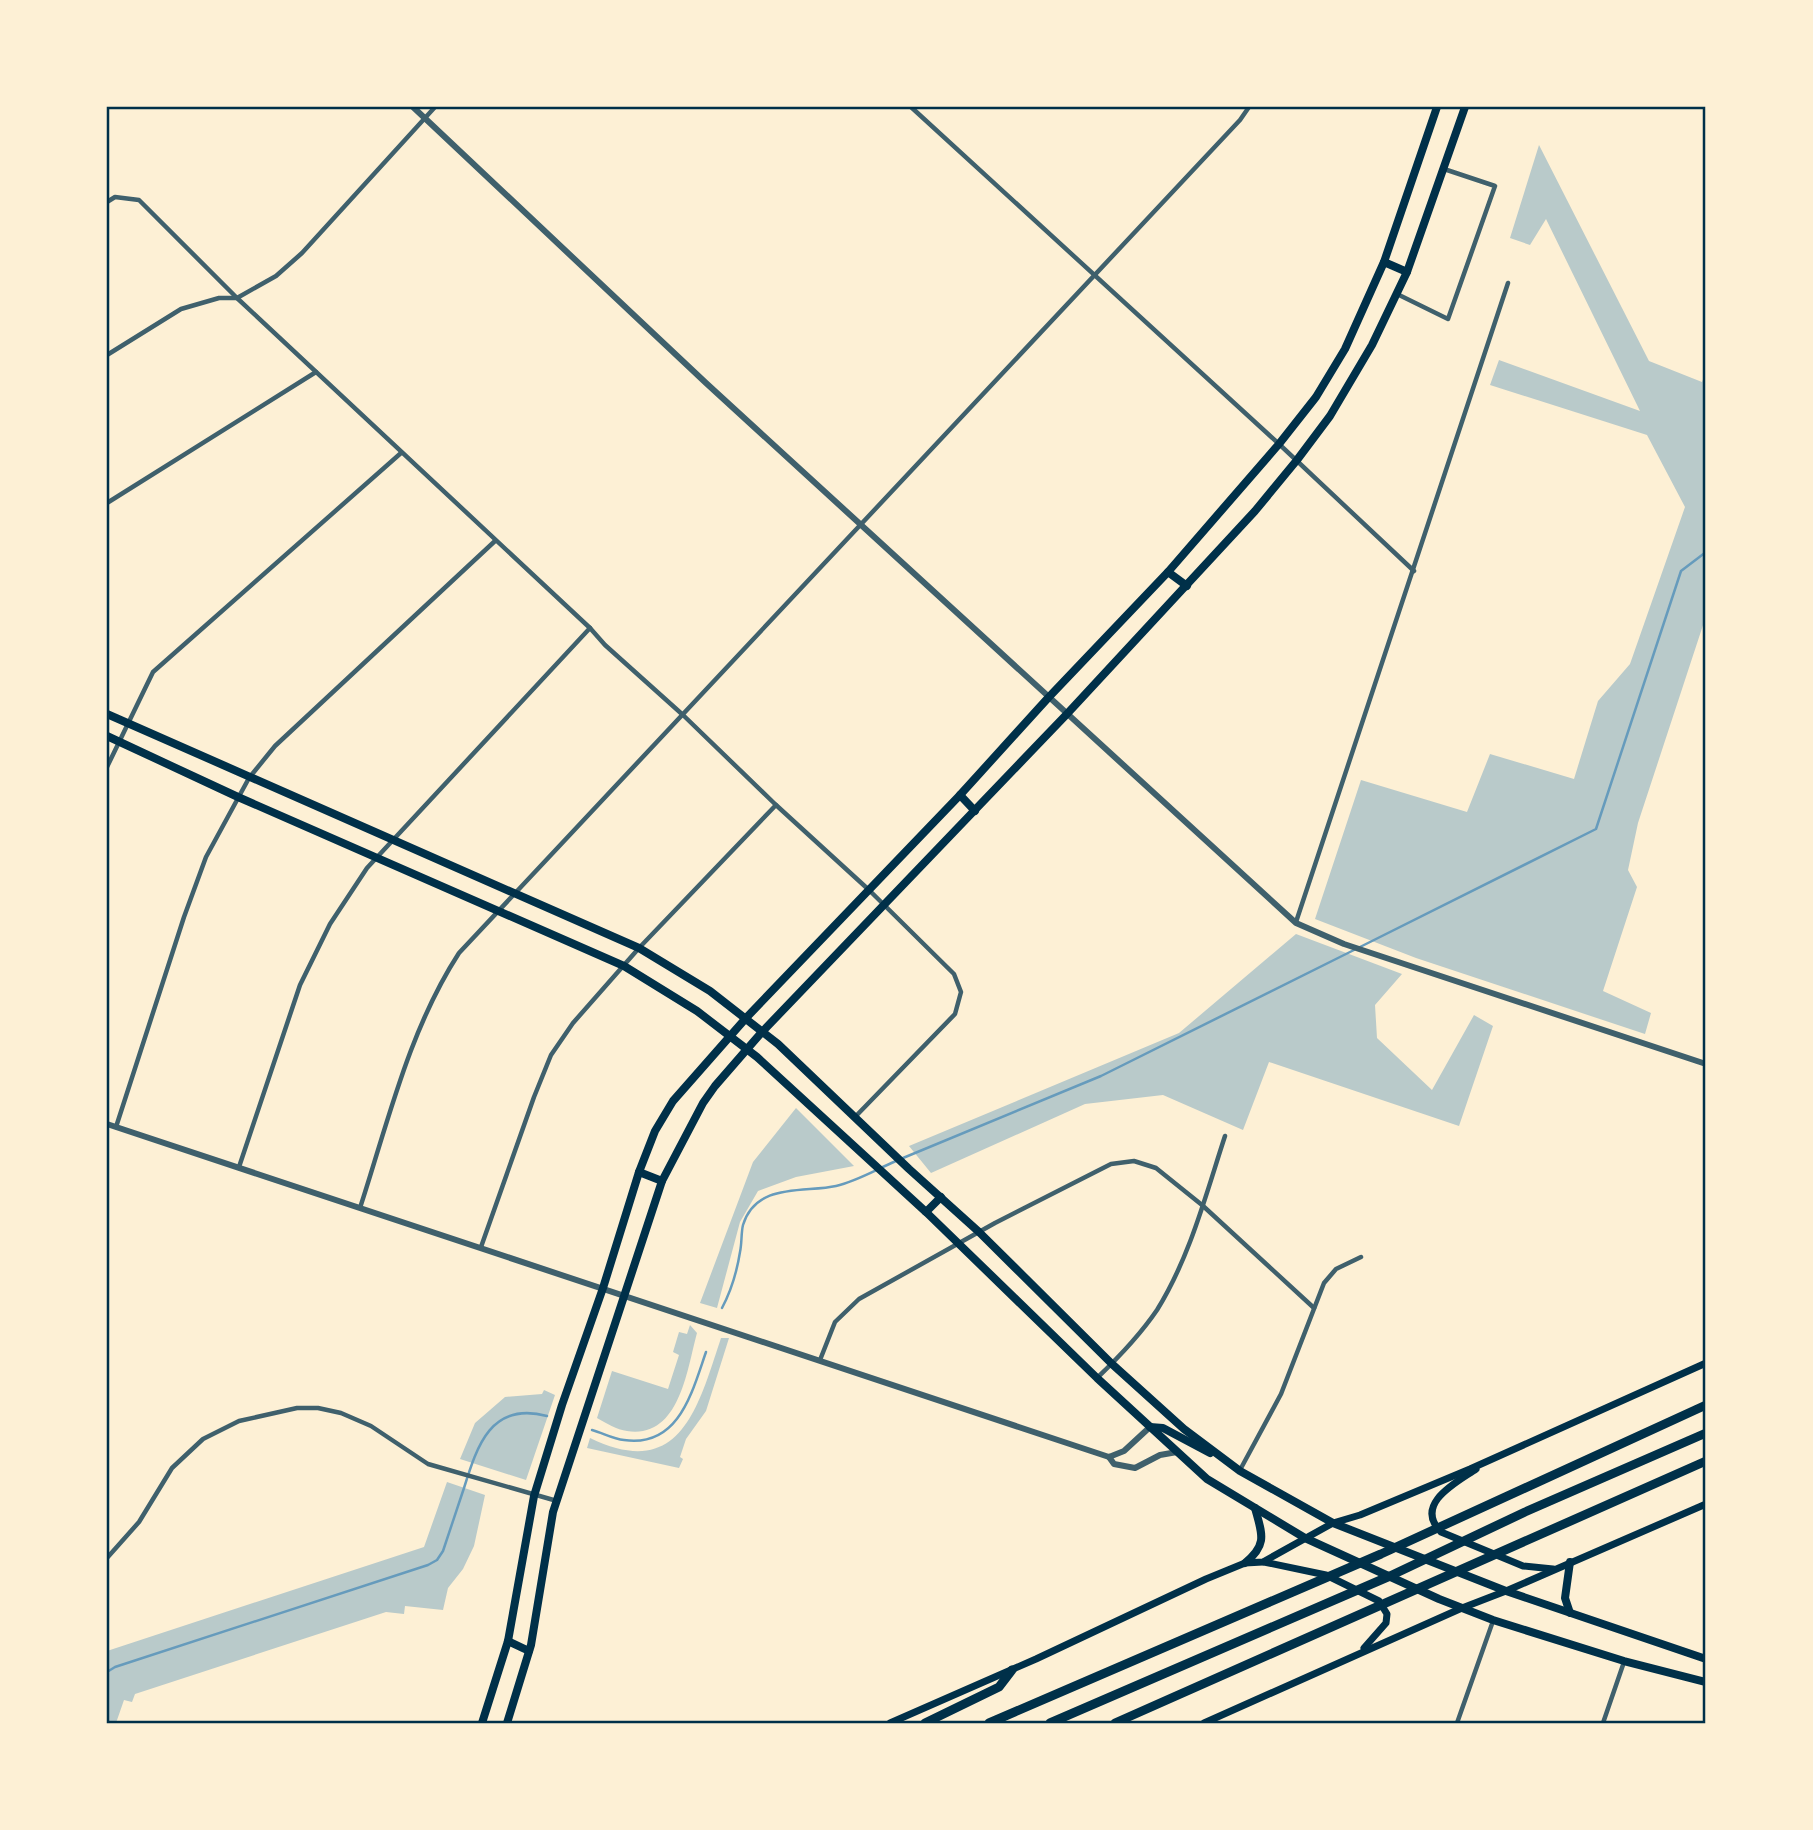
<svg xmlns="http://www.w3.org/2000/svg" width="1813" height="1830" font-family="Helvetica,sans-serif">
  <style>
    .green { fill: #b9caca }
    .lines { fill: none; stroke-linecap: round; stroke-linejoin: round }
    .stream { stroke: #669bbc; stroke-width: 2.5 }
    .minor { stroke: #3f606c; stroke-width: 4.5 }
    .tertiary { stroke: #3f606c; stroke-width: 6 }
    .secondary { stroke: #003049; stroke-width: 7 }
    .primary { stroke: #003049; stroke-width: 8 }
    .motorway { stroke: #003049; stroke-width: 9 }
    .neatline { fill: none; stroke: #003049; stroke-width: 2.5 }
  </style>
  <rect width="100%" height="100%" fill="#fdf0d5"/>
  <!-- green -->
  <g class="green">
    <path d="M1539,145L1649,361L1702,382L1706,371V616L1638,823L1628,870L1637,887L1603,991L1651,1013L1645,1034L1416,958L1315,919L1361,780L1467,812L1490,754L1574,779L1598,701L1630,664L1685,507L1647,435L1490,385L1499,360L1640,411L1546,219L1530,245L1510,238Z"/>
    <path d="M1296,934L1402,974L1375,1005L1377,1038L1432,1090L1474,1015L1493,1026L1459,1126L1269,1062L1243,1130L1163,1095L1085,1104L931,1173L909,1146L1179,1033Z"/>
    <path d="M796,1108L854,1166L796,1177L758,1191L740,1222L717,1308L700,1303L753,1162Z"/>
    <path d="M690,1325L697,1333C687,1369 680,1439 627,1431C617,1430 606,1423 597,1418L612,1371L668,1389L679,1355L673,1352L679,1332L687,1334Z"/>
    <path d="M721,1338H729L706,1411L686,1439L680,1457L683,1459L679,1468L587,1448L590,1438C681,1482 698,1407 721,1338Z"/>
    <path d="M544,1390L555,1395L526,1480L460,1459L475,1423L505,1397L542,1394Z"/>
    <path d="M447,1482L485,1495L474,1546L463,1569L448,1588L443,1610L405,1606L404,1614L386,1612L135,1694L132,1702L124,1700L116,1723H107V1651L424,1547Z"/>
  </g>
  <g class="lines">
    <!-- stream -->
    <g class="stream">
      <path d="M1360,947L1596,829L1681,571L1706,552"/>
      <path d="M903,1158L1101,1076L1354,950"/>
      <path d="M722,1308C731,1291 737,1271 740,1252C742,1243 741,1233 743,1225C756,1182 805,1193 836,1186C857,1181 877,1169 896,1161"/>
      <path d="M592,1430C603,1433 613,1439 624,1440C679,1448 692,1392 706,1352"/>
      <path d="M107,1672L115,1667L428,1565L437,1560L443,1551C450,1530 457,1509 464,1488C477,1446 491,1401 547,1416"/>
    </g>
    <!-- minor -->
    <g class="minor">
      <path d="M911,107L1279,444L1414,571"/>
      <path d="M107,202L115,197L139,200L237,298L590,628L605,645L683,715L776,805L869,890L954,974L961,992L955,1014L855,1117"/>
      <path d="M1397,294L1448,319L1495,186L1444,169"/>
      <path d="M107,355L181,309L219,298H237L276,276L302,253L435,107"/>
      <path d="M107,503L316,372"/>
      <path d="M107,767L153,672L401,453"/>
      <path d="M1296,922L1508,283"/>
      <path d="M116,1127L184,917L206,857L249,778L275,746L495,541"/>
      <path d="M239,1167L300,985L330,924L367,868L590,628"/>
      <path d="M360,1208C388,1122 409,1030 459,953L1240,120L1249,107"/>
      <path d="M481,1247L534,1097L551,1055L573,1023L639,948L776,805"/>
      <path d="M820,1360L835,1322L859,1299L995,1223L1111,1164L1134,1161L1156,1168L1202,1205L1314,1308"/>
      <path d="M1097,1378C1119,1357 1140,1335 1157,1310C1190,1257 1206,1194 1225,1136"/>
      <path d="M1240,1470L1281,1394L1324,1283L1336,1269L1361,1257"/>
      <path d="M107,1558L139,1522L172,1468L203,1439L239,1421L297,1408H318L341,1413L371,1426L428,1464L557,1501"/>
      <path d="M1457,1723L1493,1621"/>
      <path d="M1603,1723L1624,1662"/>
    </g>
    <!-- tertiary -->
    <g class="tertiary">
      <path d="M413,107L706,383L1296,923L1344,944L1706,1064"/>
      <path d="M107,1124L1109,1457L1124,1451L1150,1427"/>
      <path d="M1109,1457L1114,1464L1135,1468L1160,1455L1177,1452"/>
    </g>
    <!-- secondary -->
    <g class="secondary">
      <path d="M1476,1469C1457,1482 1413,1504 1441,1532L1523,1566L1553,1569"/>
      <path d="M1264,1562L1326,1575L1379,1601L1387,1614L1386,1623L1364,1648"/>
      <path d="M890,1723L1036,1659L1206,1579L1245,1563L1263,1562L1333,1523L1360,1515L1470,1469L1706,1363"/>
      <path d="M1204,1723L1462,1608L1506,1591L1706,1504"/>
    </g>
    <!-- primary -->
    <g class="primary">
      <path d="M1384,262L1407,272"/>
      <path d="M1168,572L1187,586"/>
      <path d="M107,714L639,948L710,991L778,1044L909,1169L979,1232L1112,1364L1184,1429L1240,1471L1333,1523L1506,1591L1706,1659"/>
      <path d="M107,736L238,797L624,966L697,1011L757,1057L926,1212L1097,1378L1207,1479L1305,1538L1439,1599L1493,1620L1624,1661L1706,1682"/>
      <path d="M960,795L975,811"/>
      <path d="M639,1172L662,1181"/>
      <path d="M926,1212L941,1197"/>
      <path d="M1150,1427L1163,1428L1210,1453"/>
      <path d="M1245,1563C1268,1544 1262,1534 1255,1508"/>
      <path d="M1570,1613L1565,1598L1570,1562"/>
      <path d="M508,1641L529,1651"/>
      <path d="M482,1723L508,1641L534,1496L562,1405L603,1288L639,1172L655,1131L673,1101L746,1018L960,795L1048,698L1168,572L1279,444L1316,397L1345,349L1384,262L1437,107"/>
      <path d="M507,1723L531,1645L553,1512L662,1181L703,1103L715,1086L762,1032L1066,715L1255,511L1297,460L1330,416L1372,345L1407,272L1465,107"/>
    </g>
    <!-- motorway -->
    <g class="motorway">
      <path d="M925,1723L999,1687L1012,1670"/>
      <path d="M989,1723L1381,1554L1706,1405"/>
      <path d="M1050,1723L1390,1576L1525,1512L1706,1433"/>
      <path d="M1115,1723L1706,1461"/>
    </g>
  </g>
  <!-- border -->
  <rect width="1813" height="1830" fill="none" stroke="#fdf0d5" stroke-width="217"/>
  <rect x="108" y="108" width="1596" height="1614" class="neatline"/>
</svg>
